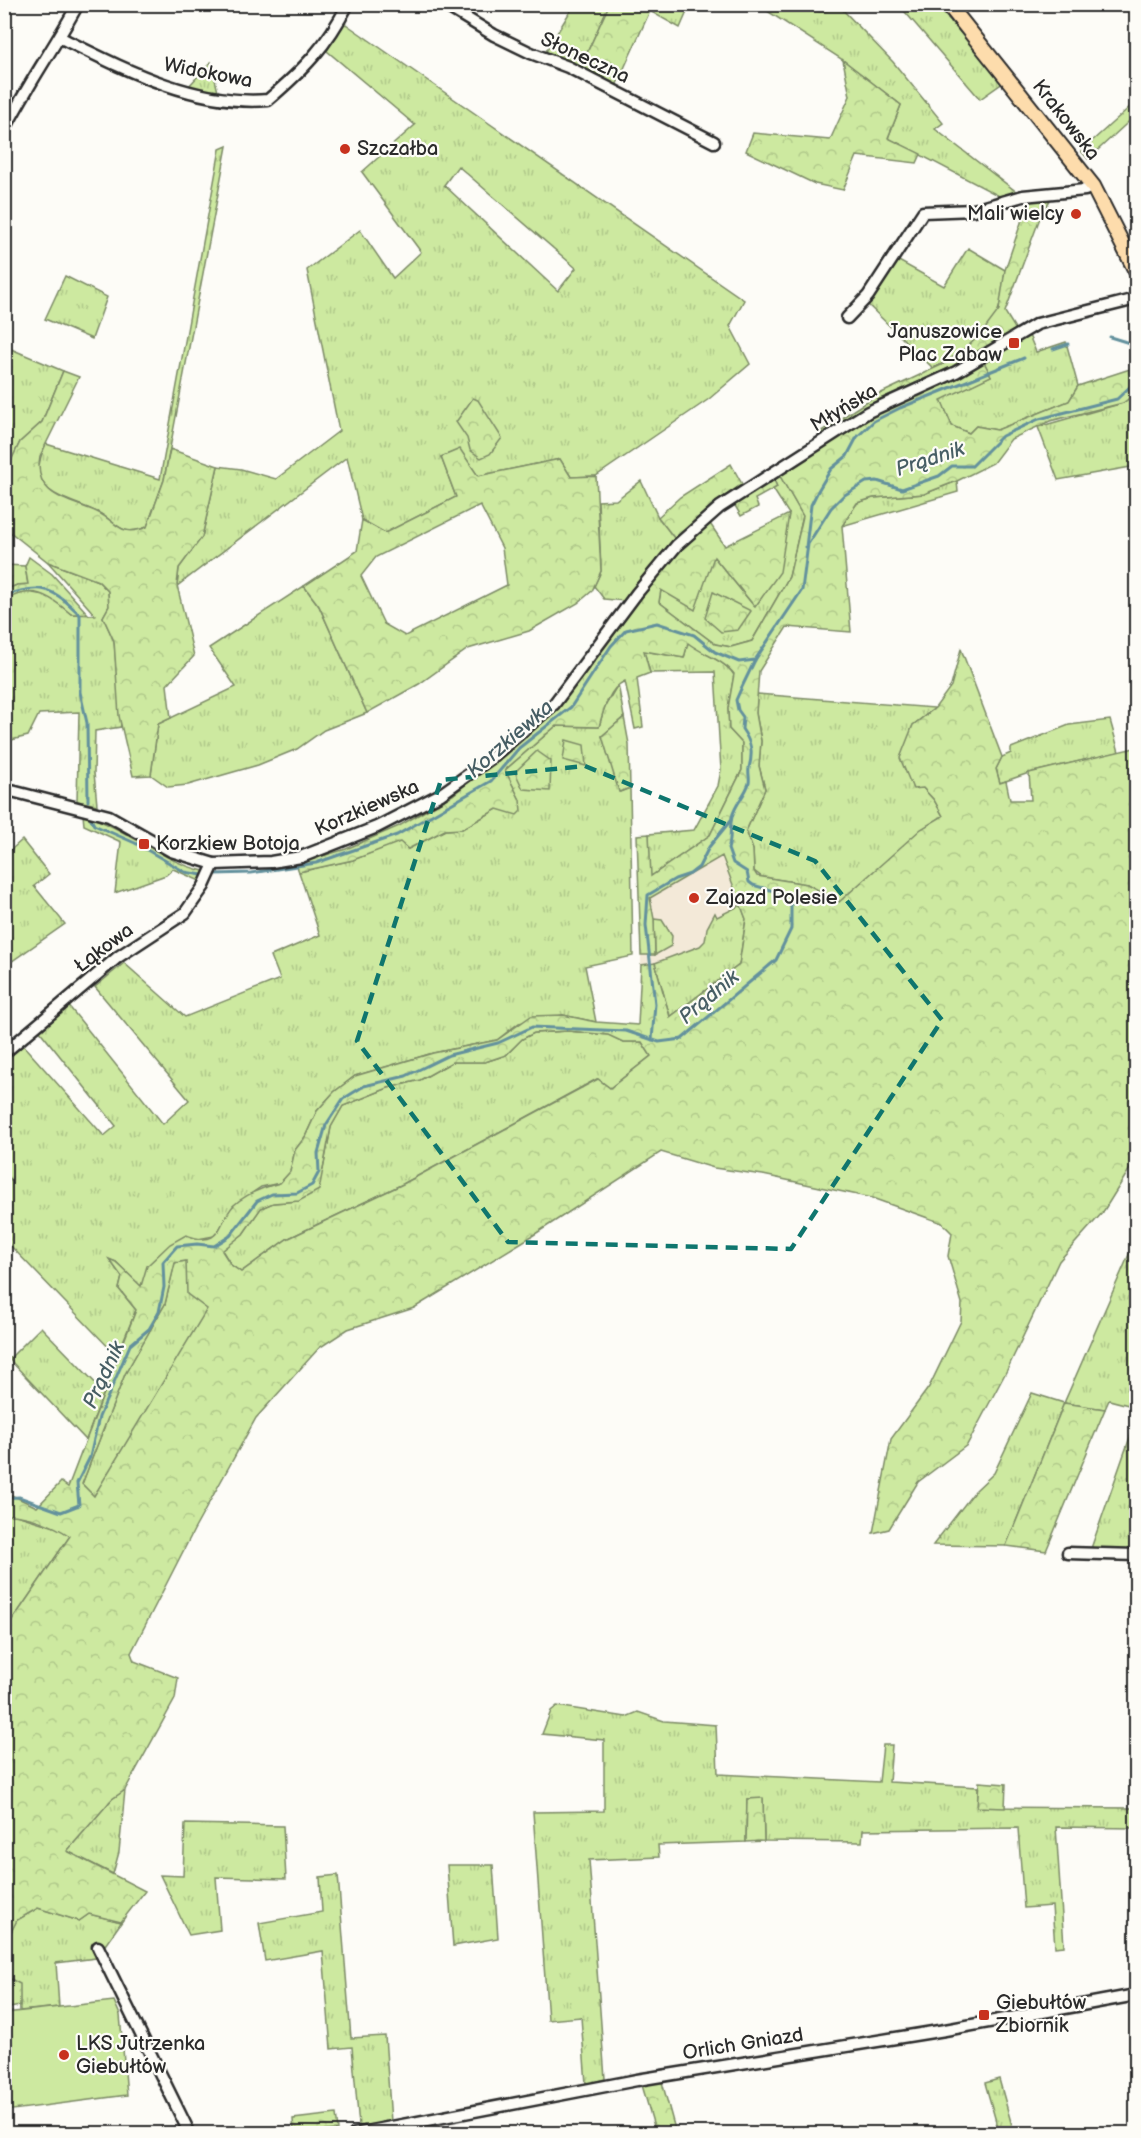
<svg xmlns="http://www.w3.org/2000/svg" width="1141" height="2138" font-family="'Balsamiq Sans',sans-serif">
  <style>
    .built { fill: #f3e9d8 }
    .grass { fill: url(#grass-tufts); stroke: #7c8a66; stroke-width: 1.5; fill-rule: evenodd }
    .forest { fill: url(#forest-crowns); stroke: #7c8a66; stroke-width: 1.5; fill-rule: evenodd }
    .pitch { fill: #cde9a0; stroke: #7c8a66; stroke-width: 1.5 }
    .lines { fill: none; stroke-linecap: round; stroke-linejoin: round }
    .stream { stroke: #63919d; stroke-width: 3 }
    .minor-casing { stroke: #2b2b2b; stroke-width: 15 }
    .major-casing { stroke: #2b2b2b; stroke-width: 18 }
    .minor { stroke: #fdfcf7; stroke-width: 10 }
    .major { stroke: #fddcac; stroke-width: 14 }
    .marked { fill: none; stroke: #0f766e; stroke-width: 4.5; stroke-dasharray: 12 8; stroke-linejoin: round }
    .poi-dot { fill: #c8321e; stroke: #fdfcf7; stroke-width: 2 }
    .labels { text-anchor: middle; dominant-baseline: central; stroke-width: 4.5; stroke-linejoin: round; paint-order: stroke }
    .street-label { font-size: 20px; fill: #2b2b2b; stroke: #fdfcf7 }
    .poi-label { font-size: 20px; fill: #2b2b2b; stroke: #fdfcf7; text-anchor: start }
    .water-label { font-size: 21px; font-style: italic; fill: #475e64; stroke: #fdfcf7 }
  </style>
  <defs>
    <pattern id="grass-tufts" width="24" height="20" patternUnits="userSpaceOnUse" patternTransform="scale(1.5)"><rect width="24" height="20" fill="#cde9a0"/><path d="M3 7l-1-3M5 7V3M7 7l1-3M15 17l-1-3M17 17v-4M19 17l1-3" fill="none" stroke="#b0c88a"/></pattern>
    <pattern id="forest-crowns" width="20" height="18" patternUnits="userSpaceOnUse" patternTransform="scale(1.5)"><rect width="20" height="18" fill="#cde9a0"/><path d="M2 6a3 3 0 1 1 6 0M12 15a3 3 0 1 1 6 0" fill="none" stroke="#b0c88a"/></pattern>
  </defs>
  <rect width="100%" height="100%" fill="#fdfcf7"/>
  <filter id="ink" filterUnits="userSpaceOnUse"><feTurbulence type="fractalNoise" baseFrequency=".0167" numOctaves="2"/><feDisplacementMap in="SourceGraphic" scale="12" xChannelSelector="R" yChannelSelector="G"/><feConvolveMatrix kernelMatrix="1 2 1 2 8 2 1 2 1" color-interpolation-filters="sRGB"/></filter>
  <g filter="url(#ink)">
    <!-- built -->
    <path class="built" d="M722,856L746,919L739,965L655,963L641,965V955L655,954L654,919L649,898Z"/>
    <!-- grass -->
    <g class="grass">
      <path d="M574,5H609L580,68L545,53Z"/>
      <path d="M639,5H690L680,28Z"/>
      <path d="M758,5C770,5 787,1 798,5C819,11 816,16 839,6L893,62L943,123L935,129L1018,193L1001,197L888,138L901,105L843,60Z"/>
      <path d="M899,5H936L1004,82L980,99Z"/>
      <path d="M343,22L744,300L730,326L750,364L709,399L596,476L571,477L560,459L478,476L460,450L441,457L456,497L385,533L362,520L347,457L177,586L179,568L202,537L218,466L241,469L276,479L339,431L307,270L360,230L393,278L421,252L362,172L415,125L327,51ZM458,166L576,268L558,291L444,185Z"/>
      <path d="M211,62L218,92L188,87Z"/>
      <path d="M227,146L164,480L147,527C119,538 119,523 97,512C63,496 22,493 46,444L160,479L220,149Z"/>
      <path d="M968,248L1005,270C1003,282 1003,296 999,308C992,331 954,359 933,368L866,303L897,260L944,286Z"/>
      <path d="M65,276L107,297L92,339L45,319Z"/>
      <path d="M1028,333L1036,352L1066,342L1078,386L1069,401L997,430L976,426L969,433L952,426L941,399L991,376L984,362Z"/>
      <path d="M4,346L63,371L42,422L20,442L9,465H4Z"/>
      <path d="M1136,393V466L1058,480L1038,427L1123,403Z"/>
      <path d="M780,476L803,516L789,577L752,641L731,647L715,644L659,602L661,590L714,557L754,606L789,514L773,489L777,487L774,480Z"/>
      <path d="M641,481L658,517L675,539L625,601L604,599L594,586L601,571L598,501L616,500Z"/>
      <path d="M957,481L958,492L842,526L857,503L873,498L924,494Z"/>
      <path d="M48,562L98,581L108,591L109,606L103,617L114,641L121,727L95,731L94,773L97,805L77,801L79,712L39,714L28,736L11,740L4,720V600L22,591L49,596L71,614L95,615Z"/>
      <path d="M5,565L25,566L28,585H17L5,590Z"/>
      <path d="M304,586L319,606L367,713L324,730L297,749L258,765L188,785L168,787L151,775L158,724L236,687L209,648Z"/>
      <path d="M688,642C702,653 725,661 734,675L728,708L729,729L742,743V770L710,835L650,877L649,834L694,830L718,786L721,770L715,672L650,673L644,651L684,658Z"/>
      <path d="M618,684L624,717L602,736L620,792L630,788L633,956L585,966L596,1022L563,1015L519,1023L497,1040L433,1053L355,1076L334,1092L317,1111L305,1137L295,1150L290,1172L280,1183L261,1187L233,1206L225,1223L214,1236L198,1239L141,1287L116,1262L110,1260L122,1277L119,1289L136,1310L117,1356L5,1240V1186L11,1180L5,1172V1058L22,1044L104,1136L116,1126L39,1030L68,1005L163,1124L189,1100L95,987L124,963L185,1017L280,979L271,956L320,935L299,872L353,860L400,841L408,849L445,830L462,829L497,809L520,800L505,770L556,726L599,727L604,708Z"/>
      <path d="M757,694L935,708L913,725L923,788L934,800L943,816L921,830L840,902L807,884L762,877L754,871L753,850L746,831L765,789L759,766L761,741L756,713Z"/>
      <path d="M1110,720L1119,752L1029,773L1000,783L996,769L1002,757L1011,753V748L1069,725Z"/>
      <path d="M83,815C126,827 160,861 204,871L202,882L173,869L166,875L115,893L121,842L84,825Z"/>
      <path d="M22,840L49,874L34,886L65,924L5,966V855Z"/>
      <path d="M741,905L746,919L739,965L670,1017L655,963L700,946L705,941L707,928L715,913L717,917Z"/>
      <path d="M654,919L662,920L672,936L671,946L655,955Z"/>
      <path d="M568,1031L609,1035L623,1042H642L651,1056L610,1088L597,1079L403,1184L287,1239L241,1272L231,1265L222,1250L243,1234L261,1208L273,1203L299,1201L323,1170L331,1127L343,1106L388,1088L420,1080L452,1062H485L506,1055L522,1039L534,1033Z"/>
      <path d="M1131,1250L1136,1253V1407L1109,1400L1105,1409L1064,1403L1006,1546L933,1545L975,1491L994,1473L1032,1393L1064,1403Z"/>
      <path d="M187,1261L208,1309L94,1497L82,1484L125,1374L165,1304L175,1262Z"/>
      <path d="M41,1327L104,1392L86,1440L9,1359Z"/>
      <path d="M1136,1420V1558L1088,1557Z"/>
      <path d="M13,1514L58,1528L70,1536L5,1631V1515Z"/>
      <path d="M557,1706L626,1717L638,1712L664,1721L716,1725L718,1774L879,1782L883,1745H892L889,1782L978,1787V1807L1136,1808V1828L1056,1827L1064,1946L1055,1947L1052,1906L1024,1908L1018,1828L863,1830L862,1842L764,1841L763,1799H747L746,1842L658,1845L659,1857L589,1860L605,2079L586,2084L581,2017L548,2020L533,1812L604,1811V1740L542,1734L551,1711Z"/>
      <path d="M125,1790L119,1852L113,1874L67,1851L112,1799Z"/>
      <path d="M185,1824L283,1826L286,1879L216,1877L220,1930L189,1935L160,1875L183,1876Z"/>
      <path d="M447,1865H493L498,1938L453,1946Z"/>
      <path d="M338,1875L351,2038L385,2036L391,2122L359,2126L352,2047L331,2049L323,1951L265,1961L259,1923L322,1912L320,1877Z"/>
      <path d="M38,1908L79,1921L89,1914L121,1922L125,1917L96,1958L56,1963L59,2007L20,2011L19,1984L5,1979L4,1944L17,1920Z"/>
      <path d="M999,2079L1014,2133H995L999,2132L985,2083Z"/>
    </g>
    <!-- forest -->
    <g class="forest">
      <path d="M609,5H639L650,11L616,86L580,68Z"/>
      <path d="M843,60L901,105L888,138L921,154L917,163L857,156L843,190L815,184L746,151L753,133L830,140L850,96Z"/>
      <path d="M1136,76V115L1088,159L1081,151L1132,105Z"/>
      <path d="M1052,197L1041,215L1005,312L1016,330L958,364L878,400L822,435L820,432L875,396L954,359L981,334L999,310L1005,270L1029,199Z"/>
      <path d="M984,362L991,376L941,400L952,426L969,433L976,426L997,430L1069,401L1078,386L1136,367V393L1123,403L1050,421L1011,439L993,463L957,481L924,494L873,498L857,503L842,526L851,632L787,627L759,671L756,713L761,741L759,766L765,789L746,831L753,850L754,871L757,876L807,884L839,902L921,829L943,816L934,800L923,788L913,789L900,758L913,725L935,708L951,686L961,649L1002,757L996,769L1000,783L1006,781L1010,800H1031L1029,773L1134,748L1136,752V1159L1103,1212L1059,1261L1007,1370L967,1445L918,1482L889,1529L873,1533L891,1439L929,1387L961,1321L962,1303L948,1256L952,1233L942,1223L872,1198L763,1175L714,1168L661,1152L532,1236L414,1308L348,1329L319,1348L256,1418L194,1530L131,1653L134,1661L178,1678L175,1699L125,1790L112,1799L67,1851L145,1891L121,1922L89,1914L79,1921L38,1908L17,1920L5,1944V1631L70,1536C52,1524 26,1514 5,1515V1492L37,1507L61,1482L68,1487L136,1310L119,1289L122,1277L109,1259L116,1262L141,1286L147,1266L170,1244L186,1235C223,1249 217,1223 234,1205C247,1193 264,1187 280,1183L290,1172L295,1150L305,1137L317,1111L334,1092L355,1076L433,1053L497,1040L531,1016L563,1015L596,1022L638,1025L641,965L655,963L670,1017L739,965L746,919L722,856L650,898L654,919L655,955H641L637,835L649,834L651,876L710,835L742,770V743L729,729L728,708L734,674C725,661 702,654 688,643L684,658L644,651L650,673L637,678L643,727L635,729L625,681C609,688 603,711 599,727L556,726L505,770L520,800L521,811L517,815L497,809L462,829L445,830L408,849L400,842L353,860L299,872L296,864L346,849L399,826L453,795L547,718L678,548L709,522L725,546L789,514L780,572L755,607L714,557L695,610L661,590L659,602L715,644L731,647L752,641L789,577L803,516L780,476L817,450L889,407ZM568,1031L608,1035L623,1042H642L651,1056L610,1088L598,1079L403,1184L287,1239L241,1272L231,1265L222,1251L243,1234L261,1208L273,1203L299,1201L319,1190L331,1127L343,1106L388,1088L420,1080L452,1062H485L506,1055L522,1039L534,1033ZM186,1261L187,1294L207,1309L94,1496L82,1484L125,1374L165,1304L175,1263Z"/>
      <path d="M63,371L79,377L40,456C33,497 68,499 97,512C118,522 119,538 147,527L164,480L170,449L218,466L202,537L179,568L177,585L194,656L167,685L171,718L158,724L151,775L133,776L119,716L114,641L103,617L109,606L108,591L98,581L48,562L5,528V480L9,465L20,442L42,422Z"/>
      <path d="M473,398L478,400L502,438L490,454L481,458L470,450L467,438L456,422Z"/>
      <path d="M460,449L478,476L560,459L571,477L596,476L601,571L592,591L578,603L529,631L468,649L419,684L367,713L319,606L304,586L357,551L362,520L385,533L456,497L441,457ZM480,505L502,548L507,585L405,636L384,624L361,576L376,557Z"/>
      <path d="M731,464L742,484L711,506L675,539L658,517L680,497Z"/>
      <path d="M774,480L777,487L755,499L758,507L741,516L734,504Z"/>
      <path d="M29,557L52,574L88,614H71C47,594 34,585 5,600V590L17,585L28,584L25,566Z"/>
      <path d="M713,592L751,611L738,630L721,632L705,618Z"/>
      <path d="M624,717L629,744L630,788L619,792L602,736Z"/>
      <path d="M566,740L584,745L586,766L563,760Z"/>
      <path d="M537,751L551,761L550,791L523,789L515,772Z"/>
      <path d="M1064,1403L1105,1409L1046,1551L1006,1546Z"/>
      <path d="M979,1782L1006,1784L1005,1808L977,1807Z"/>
      <path d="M763,1798L764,1841L746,1842L747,1799Z"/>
      <path d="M5,1976L20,1984V2006L5,2009Z"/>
      <path d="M662,2082L676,2133H656L642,2085Z"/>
      <path d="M336,2114L338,2130L294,2133L293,2119Z"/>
    </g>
    <!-- pitch -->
    <path class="pitch" d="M114,2001L120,2015L127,2095L5,2111V2013Z"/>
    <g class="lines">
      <!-- stream -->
      <g class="stream">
        <path d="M1110,337L1136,345"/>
        <path d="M1053,349L1068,344"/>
        <path d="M806,547L811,505L819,489L831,469L847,456L857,437L874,421L900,408L1024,358"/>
        <path d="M4,596C42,582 53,588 80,615V692L87,723L88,801"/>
        <path d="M89,815L94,825L135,843L185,872L202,875"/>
        <path d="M215,874L251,873L316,863L397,835L491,781L519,748L571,707L611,646L626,630L657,623L694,635L715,652L739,662L755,660"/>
        <path d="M652,1040L655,1004L646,925L648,895L675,879L690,874L699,867L709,847L731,820"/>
        <path d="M4,1498L19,1497L61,1512L79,1505L77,1483L90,1457L99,1417L130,1345L149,1329L159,1312L164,1287L163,1262L177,1246L197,1244L214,1246L230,1236L257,1201L272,1194L297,1193L312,1185L319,1172L318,1153L326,1125L343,1099L364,1086L406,1076L449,1055L498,1043L532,1027L626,1031L659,1042L682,1039L776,960L791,929V896L753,885L749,882L747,872L733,863L728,849C732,838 729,828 732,817C735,804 746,794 749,783C750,778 748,773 749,768C753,753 752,743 742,729L743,717L738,710L736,700L740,691L755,660L802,590L808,544L831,508L843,496L866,482L877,481L902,489L939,476L952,466H972L1002,436L1039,419L1117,399L1136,381"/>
      </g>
      <!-- minor casing -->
      <g class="minor-casing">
        <g id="minor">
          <path d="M443,4L494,35L531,53L568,67L714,142"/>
          <path d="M61,38C124,69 194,106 268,100C303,70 327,46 348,4"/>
          <path d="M4,131C26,87 54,48 78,4"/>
          <path d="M847,318L868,296L923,212L974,210L1023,196L1085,190L1093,186"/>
          <path d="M4,789L109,816L171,851L214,864L271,862L301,857L377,827L441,794L490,759L554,704L637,593L677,545L720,507L868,412L956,372L1037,324L1136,299"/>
          <path d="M4,1053L118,957L185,913L204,886L214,864"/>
          <path d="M1068,1553L1136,1555"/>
          <path d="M98,1947L190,2134"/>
          <path d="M355,2134L637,2080L945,2030L1136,1995"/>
        </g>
      </g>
      <!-- major casing -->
      <g class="major-casing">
        <path id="major" d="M948,4L1093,186L1136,271"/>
      </g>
      <!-- minor -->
      <use href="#minor" class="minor"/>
      <!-- major -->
      <use href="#major" class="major"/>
    </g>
  </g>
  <!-- marked area -->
  <path class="marked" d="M585,766L815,861L942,1020L791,1249L508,1242L357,1041L441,780Z"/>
  <!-- markers -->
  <g class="poi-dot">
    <circle cx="345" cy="149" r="6"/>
    <circle cx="1076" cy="214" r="6"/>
    <rect x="1008" y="337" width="12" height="12" rx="3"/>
    <rect x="138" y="838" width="12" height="12" rx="3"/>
    <circle cx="694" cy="898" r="6"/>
    <rect x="978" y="2009" width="12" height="12" rx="3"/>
    <circle cx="64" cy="2055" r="6"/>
  </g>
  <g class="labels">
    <!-- street labels -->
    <g class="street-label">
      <text transform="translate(585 58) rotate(25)">Słoneczna</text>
      <text transform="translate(208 73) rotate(11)">Widokowa</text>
      <text transform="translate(1066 120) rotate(52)">Krakowska</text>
      <text transform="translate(844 408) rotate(-31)">Młyńska</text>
      <text transform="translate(367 808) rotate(-24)">Korzkiewska</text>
      <text transform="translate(104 948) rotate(-37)">Łąkowa</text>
      <text transform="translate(743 2044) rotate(-9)">Orlich Gniazd</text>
    </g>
    <!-- poi labels -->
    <g class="poi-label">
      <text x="357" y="149">Szczałba</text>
      <text x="1064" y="214" text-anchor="end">Mali wielcy</text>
      <text x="1002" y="332" text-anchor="end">Januszowice<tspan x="1002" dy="23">Plac Zabaw</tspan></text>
      <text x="156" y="844">Korzkiew Botoja</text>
      <text x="706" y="898">Zajazd Polesie</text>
      <text x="996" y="2003">Giebułtów<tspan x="996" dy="23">Zbiornik</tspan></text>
      <text x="76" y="2044">LKS Jutrzenka<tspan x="76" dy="23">Giebułtów</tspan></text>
    </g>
    <!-- water labels -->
    <g class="water-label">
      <text transform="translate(930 459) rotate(-18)">Prądnik</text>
      <text transform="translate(510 739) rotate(-41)">Korzkiewka</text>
      <text transform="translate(709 997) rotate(-40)">Prądnik</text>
      <text transform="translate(104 1375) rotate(-65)">Prądnik</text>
    </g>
  </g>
  <!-- margin -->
  <rect width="1141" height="2138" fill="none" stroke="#fdfcf7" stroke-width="24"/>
  <rect x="12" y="12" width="1117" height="2114" fill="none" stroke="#2b2b2b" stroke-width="2" filter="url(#ink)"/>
</svg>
